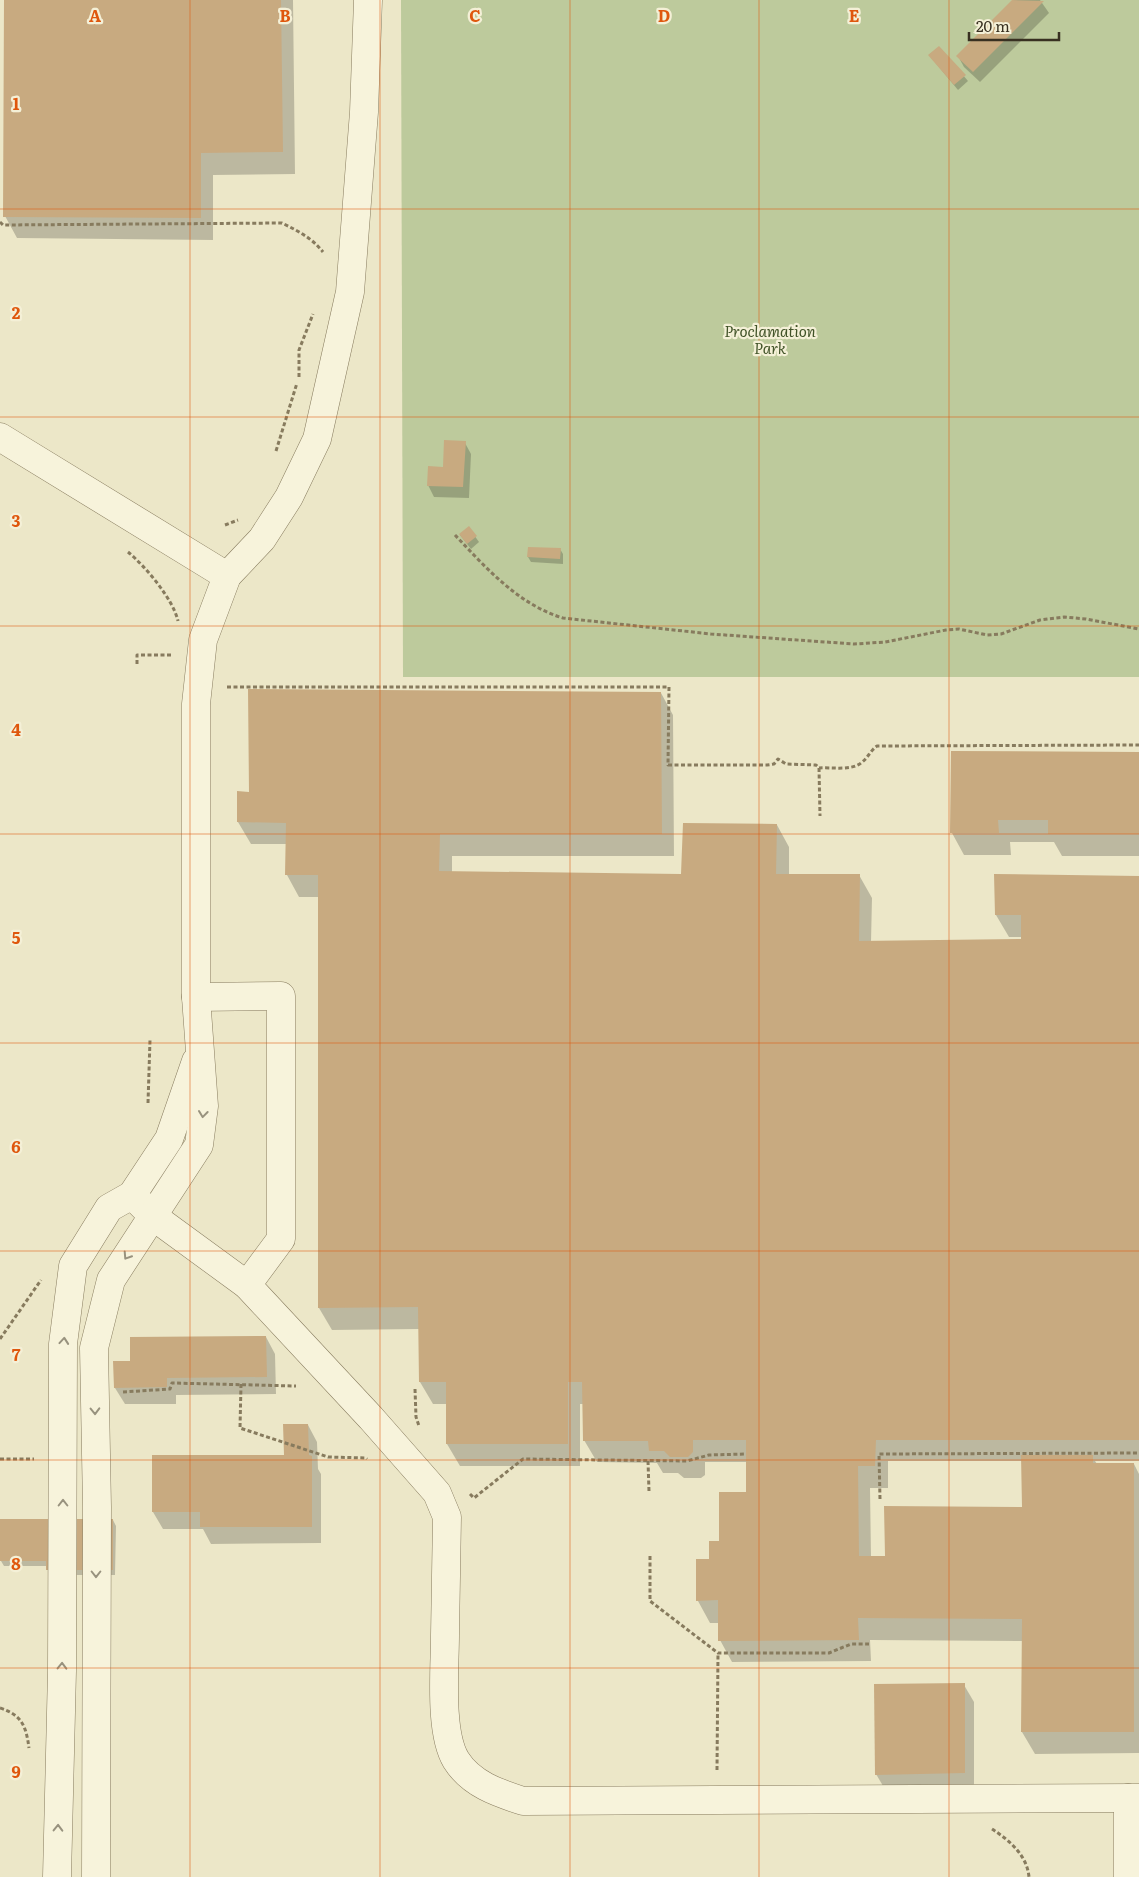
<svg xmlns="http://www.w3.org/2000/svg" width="1139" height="1877" font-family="Literata,serif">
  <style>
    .green { fill: #bdca9c }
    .shadow { fill: #0003; fill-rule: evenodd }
    .building { fill: #c8aa80 }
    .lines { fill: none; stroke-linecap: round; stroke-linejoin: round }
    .minor-casing { stroke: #877b5e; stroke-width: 29 }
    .path { stroke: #877b5e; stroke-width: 3; stroke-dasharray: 4 2.5; stroke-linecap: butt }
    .minor { stroke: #f7f3db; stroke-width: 28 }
    .oneway { stroke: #98927e }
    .grid { fill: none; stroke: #df570d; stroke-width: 1; stroke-opacity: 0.55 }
    .labels { text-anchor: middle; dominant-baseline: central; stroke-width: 4.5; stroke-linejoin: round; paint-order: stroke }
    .park-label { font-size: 15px; font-style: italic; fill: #415328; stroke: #f4f0d7 }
    .grid-label { font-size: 16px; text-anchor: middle; font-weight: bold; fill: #df570d; stroke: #f4f0d7; stroke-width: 4.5; stroke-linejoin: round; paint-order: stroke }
  </style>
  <rect width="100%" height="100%" fill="#ece7c8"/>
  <!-- green -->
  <path class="green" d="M401,0H1139V677H403Z"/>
  <!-- shadow -->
  <g class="shadow">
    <path d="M5,0H293L295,174L213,175V240L17,238L5,216Z"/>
    <path d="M1013,0H1040L1049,13L980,82L964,67L958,56Z"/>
    <path d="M939,47L968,81L958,90L929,55Z"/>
    <path d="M465,443L471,454L469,498L434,497L428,485Z"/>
    <path d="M469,528L479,542L471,549L460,535Z"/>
    <path d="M529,548L560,549L563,554V564L531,562L528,557Z"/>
    <path d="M661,693L673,715L674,856H452V872L682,875L777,825L789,847V875H859L872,898L871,942L1023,940V937H1009L996,915L1139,877V1461H1095L1097,1464H1134L1139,1474V1753L1035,1754L1022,1732L1023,1641L870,1640L871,1661L732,1662L720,1640V1623H710L698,1601L697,1561L710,1560L748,1493V1462H705V1475L701,1478H684L678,1473H663L657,1463L597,1462L584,1440V1404H580V1466H460L447,1444V1404H433L420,1382L419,1329L332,1330L319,1308L320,897H299L287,875V844H251L238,822L250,793ZM888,1461H1022L1023,1508L886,1557H871L870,1488H888Z"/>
    <path d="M952,752L1139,753V856H1062L1054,842H1010L1011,855H964L952,833Z"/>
    <path d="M266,1337L275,1354L276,1394L176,1395V1404H125L115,1388L132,1362Z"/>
    <path d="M308,1425L317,1442L318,1469L321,1474V1543L211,1544L203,1529H163L153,1512L285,1456Z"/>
    <path d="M0,1520H113L116,1526L115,1575H50L47,1566H4L1,1561Z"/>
    <path d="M964,1685L974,1702V1790L886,1791L876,1774Z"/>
  </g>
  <!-- building -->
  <g class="building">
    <path d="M4,0H281L283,152L201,153V218L3,217Z"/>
    <path d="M1012,0L1044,1L973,72L956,56Z"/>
    <path d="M939,46L966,75L954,85L928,55Z"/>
    <path d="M444,440L466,441L463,487L427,486L428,466L443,467Z"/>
    <path d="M469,526L477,536L467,544L459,534Z"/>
    <path d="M528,547L561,548L560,559L527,557Z"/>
    <path d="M248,689L661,692L662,834H440L439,871L681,874L683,823L777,824L776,874H860L859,941L1021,939V915H995L994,874L1139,876V1440H876L875,1466H858L859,1556H885L884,1506L1022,1507L1021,1455H1093V1463H1134V1732H1021L1022,1619L858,1618L859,1640L718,1641V1600L696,1601V1559H709V1541H719V1492H746V1440H693V1452L688,1457H670L664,1451H649L648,1441H583L582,1382H568V1444H446V1382H419L418,1307L318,1308V875H285L286,823L237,822V791L249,792Z"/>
    <path d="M951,751L1139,752V834H1048V820H998L999,833H950Z"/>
    <path d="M266,1336L267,1377L167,1378V1387L114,1388L113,1361H130V1337Z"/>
    <path d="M283,1424H308L309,1455L312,1456V1527H200V1512H152V1455H284Z"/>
    <path d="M0,1519H113V1570H46V1561H0Z"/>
    <path d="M965,1683V1773L875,1775L874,1684Z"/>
  </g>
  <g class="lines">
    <!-- minor casing -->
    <g class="minor-casing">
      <g id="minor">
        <path d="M0,437L227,576"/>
        <path d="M196,997L281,996V1239L247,1285"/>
        <path d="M132,1195L154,1217L247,1285L371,1418L437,1493L447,1517C446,1556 446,1596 445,1635C445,1668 439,1732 456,1760C471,1784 498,1793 523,1801L1139,1798"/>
        <path d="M57,1877L62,1671L63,1344L73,1266L109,1208L132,1195L169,1139L196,1061"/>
        <path d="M96,1877L97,1507L94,1348L111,1280L199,1145L204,1106L196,997V704L203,640L227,576L262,539L289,497L317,439L350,292L364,112L368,0"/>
        <path d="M1128,1877V1798"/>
      </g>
    </g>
    <!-- path -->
    <g class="path">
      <path d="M0,222L3,225L282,223C298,231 312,238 323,252"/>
      <path d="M299,377V350L313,314"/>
      <path d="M276,451L297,383"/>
      <path d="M225,525L238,520"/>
      <path d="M455,535C486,568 519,605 563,618L711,634L854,644L885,642L946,630L959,629L987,635L1001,634L1040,620L1064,617L1086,619L1139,629"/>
      <path d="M128,552C146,567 173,599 178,621"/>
      <path d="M137,664V655H173"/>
      <path d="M227,687H669L668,765H767L774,764L778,759L786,764L816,765L819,768C831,767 851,771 861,763C868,758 870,751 877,746L1139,745"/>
      <path d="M819,768L820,816"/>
      <path d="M148,1103L150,1040"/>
      <path d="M0,1339L41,1280"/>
      <path d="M241,1384L240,1428L328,1457L366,1458L367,1459"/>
      <path d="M415,1389L416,1417L419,1426"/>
      <path d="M123,1392L170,1389L172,1383L296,1386"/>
      <path d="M0,1459H34"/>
      <path d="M648,1461L649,1491"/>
      <path d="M470,1494L474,1498L523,1459L687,1461L709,1455L746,1454"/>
      <path d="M880,1499L879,1454L1139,1453"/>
      <path d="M650,1556V1601L718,1653H829L851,1644H869"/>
      <path d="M0,1708C22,1715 26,1726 29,1748"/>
      <path d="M717,1770L718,1653"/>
      <path d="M992,1829C1009,1840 1027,1855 1029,1877"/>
    </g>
    <!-- minor -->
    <use href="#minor" class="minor"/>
  </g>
  <!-- one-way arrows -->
  <defs><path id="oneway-chevron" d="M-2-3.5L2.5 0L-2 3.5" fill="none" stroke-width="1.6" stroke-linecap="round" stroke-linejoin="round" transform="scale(1.25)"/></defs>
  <g class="oneway">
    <use href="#oneway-chevron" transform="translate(203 1114) rotate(97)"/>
    <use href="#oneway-chevron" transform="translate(127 1256) rotate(123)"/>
    <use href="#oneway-chevron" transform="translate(64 1341) rotate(-85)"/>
    <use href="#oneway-chevron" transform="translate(95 1411) rotate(89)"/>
    <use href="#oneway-chevron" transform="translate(63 1503) rotate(-90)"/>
    <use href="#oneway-chevron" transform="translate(96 1574) rotate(90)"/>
    <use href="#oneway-chevron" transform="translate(62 1666) rotate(-89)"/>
    <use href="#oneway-chevron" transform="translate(58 1828) rotate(-89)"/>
  </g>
  <!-- grid -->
  <path class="grid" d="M190,0V1877M380,0V1877M570,0V1877M759,0V1877M949,0V1877M0,209H1139M0,417H1139M0,626H1139M0,834H1139M0,1043H1139M0,1251H1139M0,1460H1139M0,1668H1139"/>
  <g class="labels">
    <!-- park labels -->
    <g class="park-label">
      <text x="770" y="330">Proclamation<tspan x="770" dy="17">Park</tspan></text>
    </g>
  </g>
  <g class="grid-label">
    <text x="95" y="22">A</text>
    <text x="285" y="22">B</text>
    <text x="475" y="22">C</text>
    <text x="664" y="22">D</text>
    <text x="854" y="22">E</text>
    <text x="16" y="110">1</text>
    <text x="16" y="319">2</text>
    <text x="16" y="527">3</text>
    <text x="16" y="736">4</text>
    <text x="16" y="944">5</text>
    <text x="16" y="1153">6</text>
    <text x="16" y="1361">7</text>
    <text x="16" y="1570">8</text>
    <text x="16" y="1778">9</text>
  </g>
  <!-- scale -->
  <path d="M969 32v8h90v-8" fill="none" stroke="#383021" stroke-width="2.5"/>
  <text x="976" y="32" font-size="15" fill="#383021" stroke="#f4f0d7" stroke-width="4" paint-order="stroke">20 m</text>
</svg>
